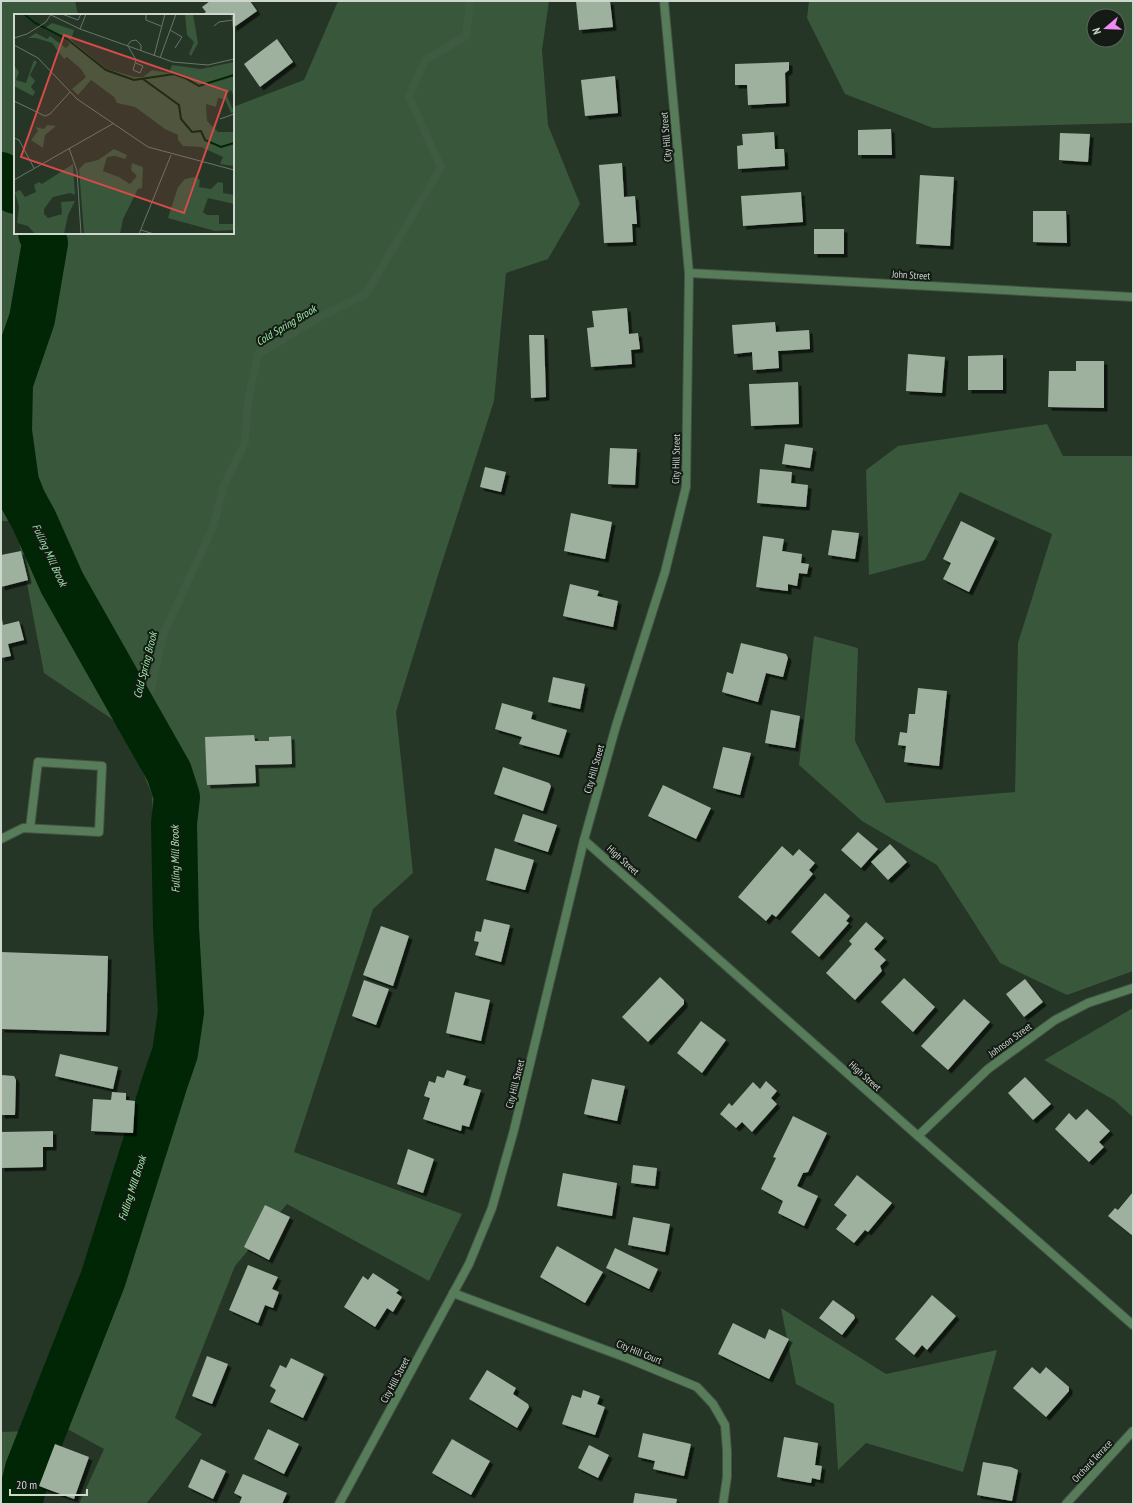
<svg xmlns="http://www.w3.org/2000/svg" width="1134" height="1505" font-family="'PT Sans Narrow',sans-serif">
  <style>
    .green { fill: #39573b; fill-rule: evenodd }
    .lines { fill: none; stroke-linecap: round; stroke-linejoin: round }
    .stream { stroke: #3e5b42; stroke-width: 8 }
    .river { stroke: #002606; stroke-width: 46 }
    .building { fill: #9db19e; filter: url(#shadow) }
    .service-casing { stroke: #435244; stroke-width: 10 }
    .minor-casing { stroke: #435244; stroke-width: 10 }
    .tertiary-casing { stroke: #435244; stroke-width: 10 }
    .service { stroke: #577c59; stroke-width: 8 }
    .minor { stroke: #577c59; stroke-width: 8 }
    .tertiary { stroke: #577c59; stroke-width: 8 }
    .labels { text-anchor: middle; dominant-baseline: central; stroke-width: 4; stroke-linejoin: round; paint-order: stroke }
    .street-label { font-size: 10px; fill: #cdd7ce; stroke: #131b14 }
    .water-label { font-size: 11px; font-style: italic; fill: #a1eda8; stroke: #131b14 }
    .inset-river { fill: none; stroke: #002606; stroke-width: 2 }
    .inset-road { fill: none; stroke: #687669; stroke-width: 1 }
    .view { fill: #d44b49; fill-opacity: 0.15; stroke: #d44b49; stroke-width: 2 }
    .inset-edge { fill: none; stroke: #cdd7ce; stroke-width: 2 }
  </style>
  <defs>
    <filter id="shadow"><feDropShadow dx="3.5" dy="3.5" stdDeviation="0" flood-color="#0009"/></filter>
  </defs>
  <rect width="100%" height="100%" fill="#253526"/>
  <!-- green -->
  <g class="green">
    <path d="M1,1H75L78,15H15V233H233V107L304,80L338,1H549L542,50L548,125L580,204L548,259L506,273L494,401L439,572L396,712L413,873L373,909L294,1152L462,1214L429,1281L287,1204L235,1266L175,1418L202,1434L146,1504H79L104,1449L60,1425L29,1496L28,1504H1V1432L27,1431L96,1248L161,1048L152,795L125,728L44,673L15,521H1Z"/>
    <path d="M809,1H1133V123L933,128L845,94L807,18ZM1094,16H1118V40H1094Z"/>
    <path d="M1047,424L1063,456H1133V971L1067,995L1000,963L937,865L862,821L799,765L814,636L858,648L855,741L886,803L1015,792L1018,643L1052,534L960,492L925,560L869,575L866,470L898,446Z"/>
    <path d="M1133,1008V1117L1114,1100L1044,1060Z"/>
    <path d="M781,1308L886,1374L997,1350L963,1472L866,1443L838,1470L834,1404L796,1384Z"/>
  </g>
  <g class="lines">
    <!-- stream -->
    <path class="stream" d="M142,725L164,633L213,527L224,485L245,443L248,401L258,354L324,315L366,294L441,167L409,97L425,60L466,36L470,1"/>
    <!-- river -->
    <g class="river">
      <path d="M1,175L15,191"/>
      <path d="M19,1504L28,1469L103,1279L165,1082L175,1053L181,1012L176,928L174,823L177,797L169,772L62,583L34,520L23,500L16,482L9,431L10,383L32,319L45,243L41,233"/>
    </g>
  </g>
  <!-- building -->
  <g class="building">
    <path d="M210,1H250L257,11L233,28V15H201L206,12L202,7Z"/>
    <path d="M576,1H610L613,27L579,30Z"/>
    <path d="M277,39L293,62L260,87L244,64Z"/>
    <path d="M789,62V70L785,73L786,103L748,105L747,85H735V64Z"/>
    <path d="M615,76L618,113L585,116L581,80Z"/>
    <path d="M891,129L892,155H858V130Z"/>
    <path d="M774,132L775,149H784L785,166L738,169L737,146L743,145L742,134Z"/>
    <path d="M1060,133L1090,134L1088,162L1059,160Z"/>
    <path d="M622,163L624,197L635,196L637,224H632L633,242L604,243L599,165Z"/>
    <path d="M920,175L954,177L950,246L916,244Z"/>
    <path d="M801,192L803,222L743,226L741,196Z"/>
    <path d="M1033,211H1066L1067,243L1033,242Z"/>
    <rect x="814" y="229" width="30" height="25"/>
    <path d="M627,308L629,334L638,333L640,349L631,350L632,364L591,367L587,328L594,327L592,311Z"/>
    <path d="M775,322L776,332L809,330L810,349L778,351L779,368L753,370L752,352L734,354L732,325Z"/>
    <path d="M529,335H544L546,397L531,398Z"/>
    <path d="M908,354L945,357L942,393L906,391Z"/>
    <path d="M1003,355V390H968V356Z"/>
    <path d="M1076,361H1104V408L1048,407L1049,371H1076Z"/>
    <path d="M798,382L799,424L751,426L749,384Z"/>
    <path d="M785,444L813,448L810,468L782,464Z"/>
    <path d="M610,448L637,449L635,485L608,484Z"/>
    <path d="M485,467L506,472L501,492L480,487Z"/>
    <path d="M760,469L792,472L791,483L808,485L806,507L757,503Z"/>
    <path d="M571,513L612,522L605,559L564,551Z"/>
    <path d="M961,521L995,538L969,592L943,579L951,563L943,559Z"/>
    <path d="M832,530L859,533L855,559L828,555Z"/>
    <path d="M763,536L784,539L782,551L802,554L801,563L809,564L807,574L799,573L797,586L788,584V591L756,587Z"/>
    <path d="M21,551L28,580L1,587V555Z"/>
    <path d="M570,584L599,591L597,596L618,601L613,627L563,616Z"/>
    <path d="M2,619L3,625L19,621L24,640L8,644L11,656L1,658Z"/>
    <path d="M741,643L786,654L788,658L783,677L766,673L758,702L722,692L727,672L733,674Z"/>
    <path d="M553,677L585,684L580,709L548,702Z"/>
    <path d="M918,688L947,691L939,766L904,762L906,746L898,745L900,732L907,733L909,714H915Z"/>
    <path d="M502,703L533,712L531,719L567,730L559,755L519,744L522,737L495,729Z"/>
    <path d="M771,710L800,716L795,748L765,743Z"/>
    <path d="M254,735L255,741H269V737L291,736L292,764L255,765L256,783L207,785L205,737Z"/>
    <path d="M723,747L751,753L740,795L713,788Z"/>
    <path d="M503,767L549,783L551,786L543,811L494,794Z"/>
    <path d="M663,785L711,808L696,839L648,816Z"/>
    <path d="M523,814L557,825L548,852L514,841Z"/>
    <path d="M858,832L878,849L861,868L841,850Z"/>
    <path d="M890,844L907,862L888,880L871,862Z"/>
    <path d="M782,846L793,856L799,849L815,863L809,870L813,874L776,917L772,914L766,921L738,897Z"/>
    <path d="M495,848L534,860L525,890L486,880Z"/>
    <path d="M825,893L850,916L846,921L849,923L819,957L791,932Z"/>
    <path d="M484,919L510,925L501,962L475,955L479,942L474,941L476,931L481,932Z"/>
    <path d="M866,922L884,938L874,949L886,960L880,966L882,971L855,1000L826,973L852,944L849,941Z"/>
    <path d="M381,926L409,936L393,986L363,975Z"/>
    <path d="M1,952L108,956L106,1032L1,1029Z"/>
    <path d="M660,977L684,1000V1004L648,1042L622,1017Z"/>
    <path d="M904,978L935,1007L913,1032L881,1002Z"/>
    <path d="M1025,979L1043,1002L1024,1017L1006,994Z"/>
    <path d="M364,980L389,989L376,1025L352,1016Z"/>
    <path d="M455,992L490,1000L481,1041L446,1033Z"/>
    <path d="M964,999L990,1022L948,1070L921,1046Z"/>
    <path d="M701,1021L726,1040L702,1073L677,1053Z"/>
    <path d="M60,1054L118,1067L113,1089L55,1076Z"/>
    <path d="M447,1070L466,1076L463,1085L481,1090L469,1127L462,1125L461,1131L423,1119L430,1098L424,1096L429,1081L435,1083L437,1076L444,1078Z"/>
    <path d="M1,1075L14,1076L16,1080L15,1115H1Z"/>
    <path d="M1025,1077L1051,1104L1033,1120L1008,1093Z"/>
    <path d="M592,1079L625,1086L617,1121L584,1114Z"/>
    <path d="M766,1081L777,1091L771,1098L777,1104L752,1132L742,1122L736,1128L720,1114L729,1103L732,1106L753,1082L760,1089Z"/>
    <path d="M112,1092L126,1093V1100L135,1101L133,1133L91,1131L93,1099L111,1100Z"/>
    <path d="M1087,1109L1110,1131L1099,1142L1104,1147L1089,1162L1055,1129L1069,1113L1076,1120Z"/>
    <path d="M793,1116L827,1133L808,1172L803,1173L797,1186L818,1196L804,1226L778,1213L783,1201L761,1189L776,1158L773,1157Z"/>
    <path d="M53,1131V1147H43V1167L1,1168V1132Z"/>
    <path d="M408,1149L434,1159L423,1193L397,1184Z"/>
    <path d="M633,1165L657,1168L655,1186L631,1183Z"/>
    <path d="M563,1173L617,1183L612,1216L557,1206Z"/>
    <path d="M857,1175L892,1203L868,1232L865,1230L854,1243L836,1229L847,1215L834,1205Z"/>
    <path d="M1133,1192V1236L1108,1216L1115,1208L1118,1210Z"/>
    <path d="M265,1205L290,1217L269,1260L244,1247Z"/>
    <path d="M633,1217L670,1224L665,1252L628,1245Z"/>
    <path d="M557,1246L603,1272L585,1303L540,1277Z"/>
    <path d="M615,1248L658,1269L649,1289L606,1268Z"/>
    <path d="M248,1265L278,1277L272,1289L279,1292L273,1308L265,1305L258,1323L229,1310Z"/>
    <path d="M373,1273L399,1290L396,1293L402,1297L393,1312L387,1308L375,1327L344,1307L363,1276L368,1280Z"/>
    <path d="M932,1295L956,1316L927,1350L922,1345L914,1355L895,1339Z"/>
    <path d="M833,1300L854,1315L855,1318L842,1335L819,1318Z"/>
    <path d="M733,1323L765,1339L769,1329L789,1339L769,1379L718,1354Z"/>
    <path d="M207,1356L228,1364L212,1404L192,1396Z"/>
    <path d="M291,1358L324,1374L303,1418L270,1402L276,1390L270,1386L280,1365L286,1368Z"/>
    <path d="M1032,1367L1040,1374L1046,1367L1069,1387V1391L1046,1417L1013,1388Z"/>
    <path d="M487,1370L516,1388L513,1394L528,1404L529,1407L517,1428L469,1399Z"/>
    <path d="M583,1390L600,1396L597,1404L605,1407L595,1435L562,1424L572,1395L581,1398Z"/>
    <path d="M268,1429L299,1444L284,1474L254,1459Z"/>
    <path d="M643,1433L691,1444L684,1476L653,1469L655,1461L638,1457Z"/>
    <path d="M784,1437L818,1443L815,1465L822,1466L820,1480L812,1478L811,1483L777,1477Z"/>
    <path d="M452,1439L490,1461L471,1495L432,1473Z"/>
    <path d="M55,1444L89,1457L74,1499L39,1486Z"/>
    <path d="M589,1445L609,1455L598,1478L578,1468Z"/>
    <path d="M201,1459L226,1471L213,1499L188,1487Z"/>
    <path d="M983,1462L1011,1467L1018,1470L1012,1501L977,1495Z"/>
    <path d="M243,1474L287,1493L282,1504H239L242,1497L234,1493Z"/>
    <path d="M635,1493L677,1499L676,1504H633Z"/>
  </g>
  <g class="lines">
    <!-- service casing -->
    <g class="service-casing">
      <path id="service" d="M1,839L23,828L99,832L102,766L38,762L30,828"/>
    </g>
    <!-- minor casing -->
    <g class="minor-casing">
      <g id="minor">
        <path d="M689,273L1133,297"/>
        <path d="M918,1136L988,1069L1055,1020L1088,1003L1133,988"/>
        <path d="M453,1293L627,1358L697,1387L713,1404L725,1425L727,1451V1477L723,1504"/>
        <path d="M1066,1504L1133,1431"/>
      </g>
    </g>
    <!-- tertiary casing -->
    <g class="tertiary-casing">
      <g id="tertiary">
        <path d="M584,840L918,1136L1133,1325"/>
        <path d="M339,1504L469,1264L492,1208L514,1130L584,840L616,726L665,572L686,487L689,273L664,1"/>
      </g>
    </g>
    <!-- service -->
    <use href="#service" class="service"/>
    <!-- minor -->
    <use href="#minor" class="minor"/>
    <!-- tertiary -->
    <use href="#tertiary" class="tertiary"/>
  </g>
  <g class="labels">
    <!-- street labels -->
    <g class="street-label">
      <text transform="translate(666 137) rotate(-95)">City Hill Street</text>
      <text transform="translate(911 275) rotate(3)">John Street</text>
      <text transform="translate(676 459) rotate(-89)">City Hill Street</text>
      <text transform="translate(594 769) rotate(-74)">City Hill Street</text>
      <text transform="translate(623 860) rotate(42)">High Street</text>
      <text transform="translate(1010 1040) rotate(-36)">Johnson Street</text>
      <text transform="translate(865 1076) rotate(42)">High Street</text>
      <text transform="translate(515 1084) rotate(-76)">City Hill Street</text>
      <text transform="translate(639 1352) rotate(22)">City Hill Court</text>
      <text transform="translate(395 1380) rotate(-62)">City Hill Street</text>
      <text transform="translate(1092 1461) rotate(-47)">Orchard Terrace</text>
    </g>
    <!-- water labels -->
    <g class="water-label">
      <text transform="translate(286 325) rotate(-31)">Cold Spring Brook</text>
      <text transform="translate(50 555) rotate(65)">Fulling Mill Brook</text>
      <text transform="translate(145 665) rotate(-76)">Cold Spring Brook</text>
      <text transform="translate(175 859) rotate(-91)">Fulling Mill Brook</text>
      <text transform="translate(132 1188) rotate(-72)">Fulling Mill Brook</text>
    </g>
  </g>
  <!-- overview -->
  <g transform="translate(14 14)">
    <rect width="220" height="220" fill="#253526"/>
    <path d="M171,0H179L184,29L177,42L175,40L180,28L173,21ZM38,9L60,16L57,26L93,55L121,63H129L138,56L155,59L158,51L187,55L220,48V83L217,76L212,80L220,98L217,99L211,85L204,84L202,93L192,90L193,107L204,118H220V152L206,150L209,143L187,133L169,132L164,126V121L151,115L121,93L103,89L100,83L77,66L64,81L58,75L72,63L67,55L53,43L50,45L38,29L22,24H14L22,19L33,25L36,22L52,34L56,30L50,24L30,15ZM20,46L23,48L16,61L21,67L17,73L21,78L19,82L0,72V51L5,58L2,66L12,69ZM33,111L42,112L31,121L29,134L17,126L24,117L22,113L30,115ZM100,135L113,141L111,145L101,142L93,143L89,157L105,163L116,170L123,162L117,156L118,149L129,153L128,174L124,175L109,205L106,220H70L65,155L71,149L84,146ZM59,150L61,181L56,179L39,183L30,195V200L34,204L48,200L47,188L61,187L54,201L50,220H21L14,212L3,209L5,193L1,178L6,176L11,183L22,178L20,171L25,168L28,170ZM181,163L186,166L185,173L197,175L204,168L209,169V179L220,181V190L194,184L189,198L193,201H205V210H220V216L201,217L154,204L164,173L171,165Z" fill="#39573b"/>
    <path class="inset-river" d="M10,0L21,9L53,25L92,56L120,66L160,60L171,64L185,72L220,61M129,65L165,91L167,105L178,118L187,117L191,126L207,133L220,129"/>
    <path class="inset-road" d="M35,0L66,15L159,48L194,51L220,45M48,0L64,6L67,0M132,0V6L147,12M218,0L220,20M200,12L205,8L219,6M66,15L72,0M156,16L168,23L161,34M0,24L13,20L32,8L37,0M0,31L24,44L63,85L134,133L220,156M113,32L117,27L122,26L127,31V37M114,32L122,46L119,56L126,59L129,52L122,49M140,42L151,0M146,44L162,0M0,87L31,102L36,100L56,78M206,105L220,100M0,124L5,126L20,154M55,134L63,157L67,220M0,166L100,109M127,216L140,220M125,220L157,141"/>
    <path class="view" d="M50,21L213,77L170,199L7,143Z"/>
    <rect width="220" height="220" class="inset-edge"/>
  </g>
  <!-- border -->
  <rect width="1134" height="1505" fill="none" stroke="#cdd7ce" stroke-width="4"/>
  <!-- north arrow -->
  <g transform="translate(1106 28) rotate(251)"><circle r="19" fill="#131b14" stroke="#5d665e"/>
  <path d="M0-3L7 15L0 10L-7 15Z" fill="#f28af3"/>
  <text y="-6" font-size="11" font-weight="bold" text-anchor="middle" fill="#cdd7ce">N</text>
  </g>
  <!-- scale -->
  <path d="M10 1489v6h77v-6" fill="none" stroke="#cdd7ce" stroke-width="2"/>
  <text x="16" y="1489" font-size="12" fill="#cdd7ce" stroke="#131b14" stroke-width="3" paint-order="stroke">20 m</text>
</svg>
